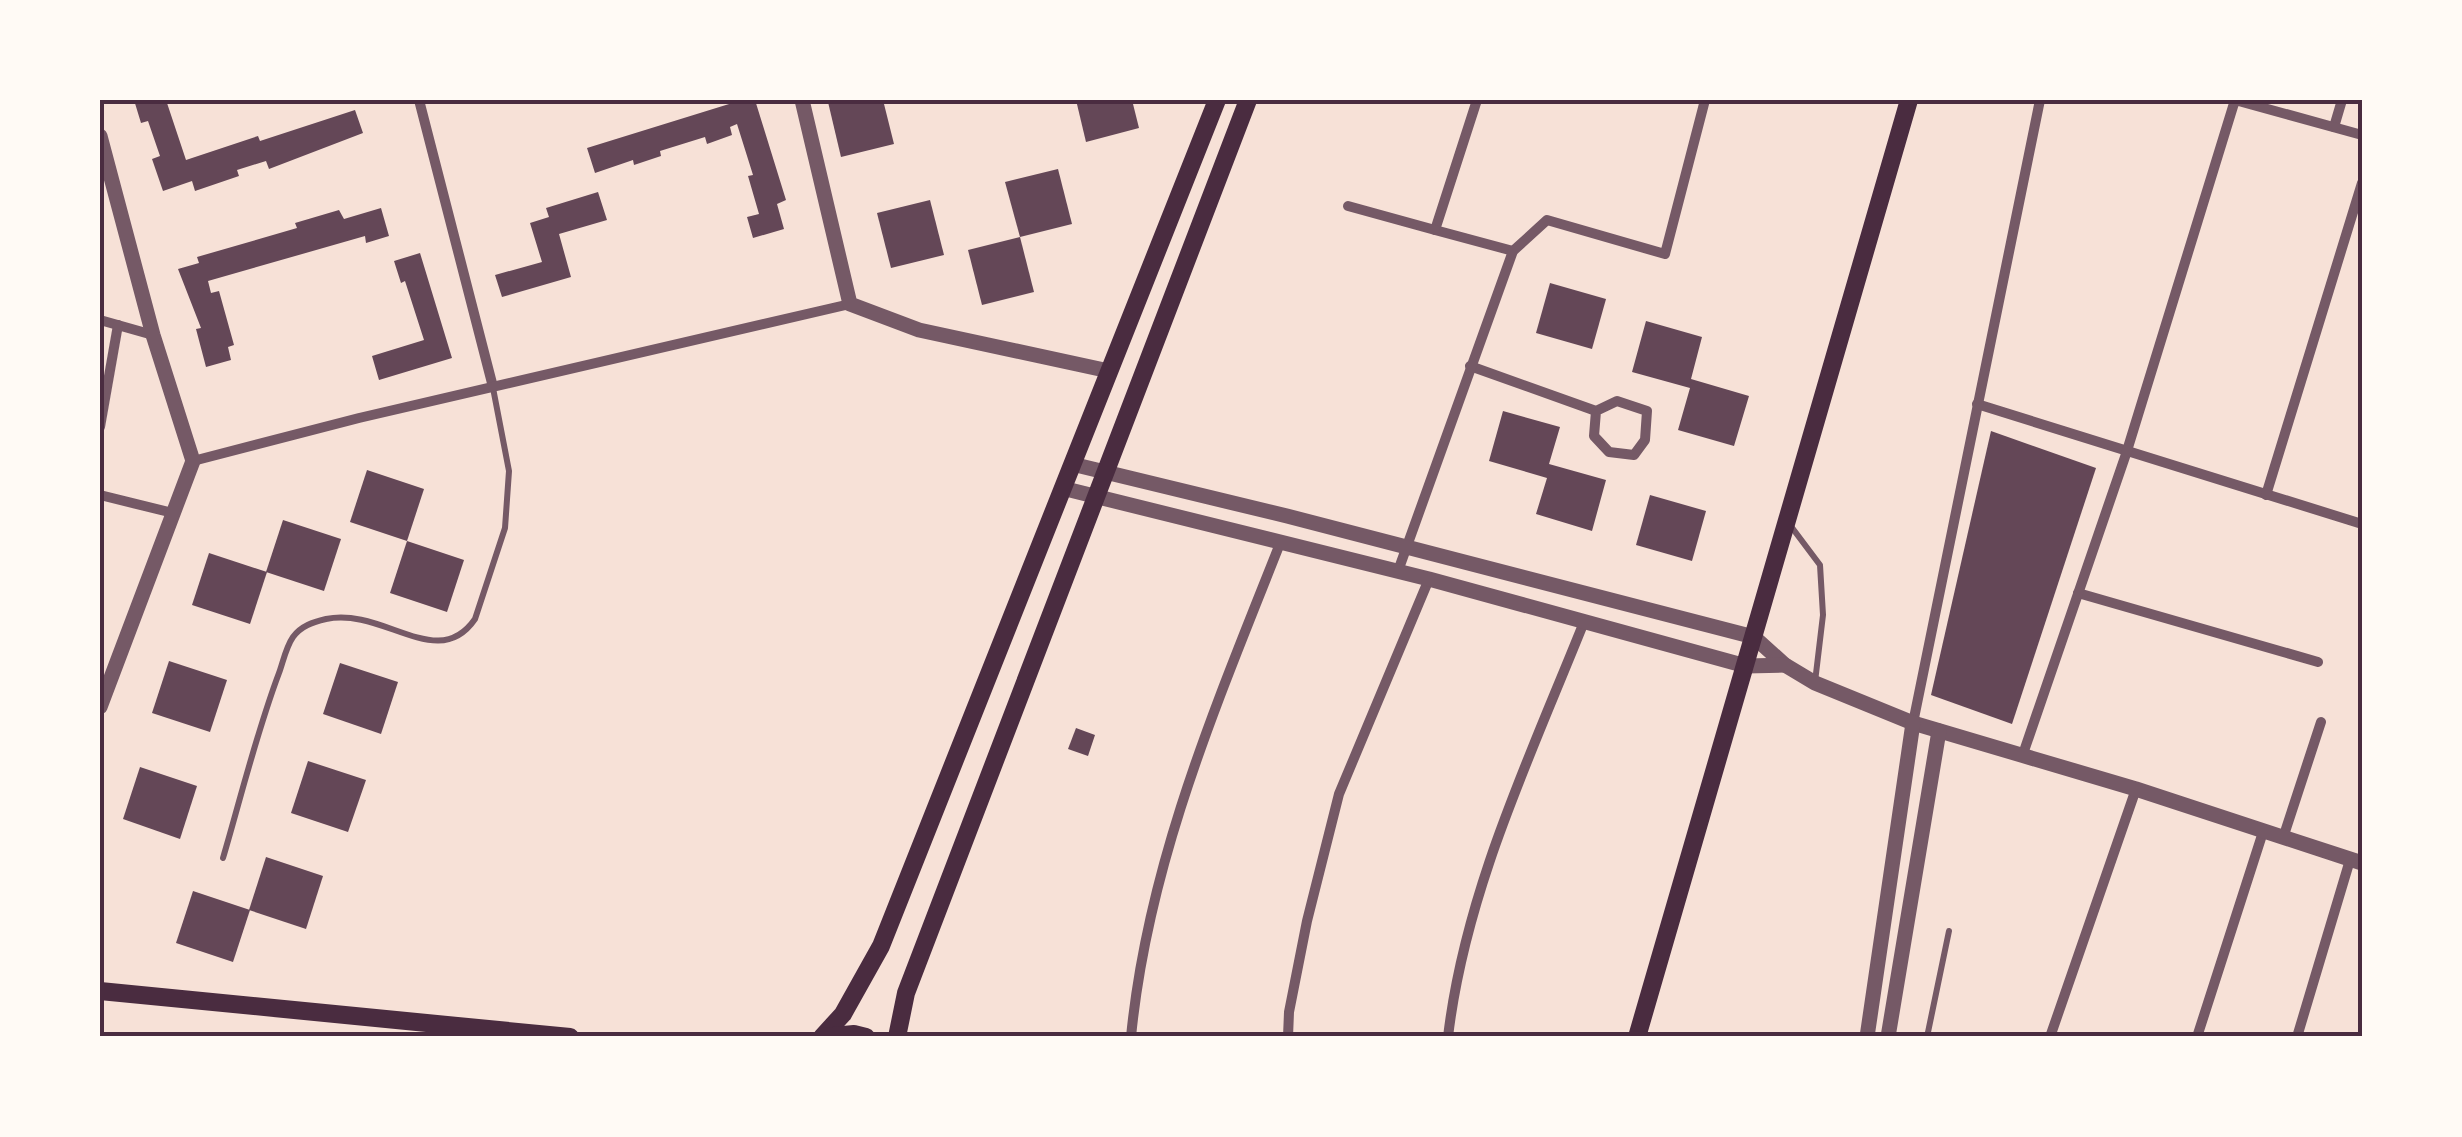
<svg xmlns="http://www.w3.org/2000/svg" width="2462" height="1137" font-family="Rubik,sans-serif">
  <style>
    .building { fill: #644757 }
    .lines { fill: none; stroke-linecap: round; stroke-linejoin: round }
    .service { stroke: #755966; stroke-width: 6 }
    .minor { stroke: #755966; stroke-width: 10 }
    .tertiary { stroke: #755966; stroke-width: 15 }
    .secondary { stroke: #4a2c40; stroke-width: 18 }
    .primary { stroke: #4a2c40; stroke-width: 18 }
    .neatline { fill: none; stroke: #4a2c40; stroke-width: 4 }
  </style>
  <rect width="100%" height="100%" fill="#f7e1d7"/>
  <!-- building -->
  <g class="building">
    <path d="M134,100H166L186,160L258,136L260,141L355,110L363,133L269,169L266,161L237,170L239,176L195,191L192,181L163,191L152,159L160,156L148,121L141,123Z"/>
    <path d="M742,100H755L786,200L777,204L784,229L753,238L747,217L759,214L748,176L753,175L737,124L730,127L732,135L707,144L705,137L660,151L661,156L634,165L633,160L595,173L587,148Z"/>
    <path d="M834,100H883L894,144L841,157L828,102Z"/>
    <path d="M1076,100H1132L1139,128L1086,142Z"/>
    <path d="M1058,169L1072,224L1020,237L1005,182Z"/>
    <path d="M598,192L607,220L559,234L571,277L502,297L495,275L542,262L530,223L549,217L546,208Z"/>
    <path d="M930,200L944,255L891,268L877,213Z"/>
    <path d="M381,208L389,236L366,243L365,236L208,281L211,293L219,291L234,345L228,347L231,360L206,367L196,329L201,328L178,269L199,263L197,257L297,228L295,223L339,210L344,219Z"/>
    <path d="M1020,237L1034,292L982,305L968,250Z"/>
    <path d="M420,253L452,358L379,380L372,356L424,340L405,281L401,283L394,261Z"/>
    <path d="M1550,283L1606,299L1592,349L1536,333Z"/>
    <path d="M1646,321L1702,337L1691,379L1749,396L1734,446L1678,430L1690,388L1632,372Z"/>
    <path d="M1503,411L1560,427L1549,464L1606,480L1592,531L1536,514L1547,478L1489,461Z"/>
    <path d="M1991,431L2096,468L2012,724L1931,695Z"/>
    <path d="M367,470L424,489L407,541L350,522Z"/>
    <path d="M1650,495L1706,511L1692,561L1636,545Z"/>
    <path d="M283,520L341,539L324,591L266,572Z"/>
    <path d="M407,541L464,560L447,612L390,593Z"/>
    <path d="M209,553L267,572L250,624L192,605Z"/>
    <path d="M169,661L227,680L210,732L152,713Z"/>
    <path d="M340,663L398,682L381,734L323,714Z"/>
    <path d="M1076,728L1095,735L1088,756L1068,749Z"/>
    <path d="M308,761L366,780L348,832L291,813Z"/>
    <path d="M140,767L197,786L180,839L123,819Z"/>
    <path d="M266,857L323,876L306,929L249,910Z"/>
    <path d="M193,891L250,910L233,962L176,943Z"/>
  </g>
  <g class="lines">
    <!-- service -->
    <g class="service">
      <path d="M1790,525L1820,565L1823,615L1815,682"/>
      <path d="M223,858C241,797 256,734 279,673C283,662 286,647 293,637C301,626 313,622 326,619C384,607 438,673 475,619L505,528L509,471L493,388"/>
      <path d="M1927,1037L1949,931"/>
    </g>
    <!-- minor -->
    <g class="minor">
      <path d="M419,100L493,387"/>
      <path d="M1477,100L1435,230L1513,251"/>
      <path d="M2334,127L2342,100"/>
      <path d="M1348,206L1435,230"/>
      <path d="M100,320L153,335"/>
      <path d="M1470,366L1596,411L1594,436L1609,452L1634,455L1645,440L1647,411L1617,401L1596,411"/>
      <path d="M1977,404L2362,524"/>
      <path d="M100,427L118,325"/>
      <path d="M193,461L359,418L850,304"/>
      <path d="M100,495L173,513"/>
      <path d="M2266,495L2362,183"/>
      <path d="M1398,571L1513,251L1547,220L1665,254L1705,100"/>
      <path d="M2078,593L2318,662"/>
      <path d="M1913,723L2040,100"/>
      <path d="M2023,754L2126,454L2235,100L2362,135"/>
      <path d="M2283,838L2321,722"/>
      <path d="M1131,1037C1148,862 1217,703 1281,541"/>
      <path d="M1288,1037L1289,1012L1307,921L1339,794L1429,579"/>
      <path d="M1448,1037C1465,892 1530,757 1584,622"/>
      <path d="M2050,1037L2136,789"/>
      <path d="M2197,1037L2263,832"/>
      <path d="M2297,1037L2350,860"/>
    </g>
    <!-- tertiary -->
    <g class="tertiary">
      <path d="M802,100L850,304L919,330L1109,371"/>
      <path d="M100,136L153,335L193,461L100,707"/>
      <path d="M1072,464L1287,516L1754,637L1785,665L1815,683L1913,723L2136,789L2362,863"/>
      <path d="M1062,488L1429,579L1746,666L1785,665"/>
      <path d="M1867,1037L1913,723"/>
      <path d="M1888,1037L1939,731"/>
    </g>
    <!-- secondary -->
    <g class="secondary">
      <path d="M100,991L570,1037"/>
      <path d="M1637,1037L1909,100"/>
    </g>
    <!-- primary -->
    <g class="primary">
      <path d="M822,1037L843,1014L881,946L1217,100"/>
      <path d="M823,1037L854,1034L866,1037"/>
      <path d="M897,1037L906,993L1248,100"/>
    </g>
  </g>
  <!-- border -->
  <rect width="2462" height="1137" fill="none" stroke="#fffaf5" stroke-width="205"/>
  <rect x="102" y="102" width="2258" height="932" class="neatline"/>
</svg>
